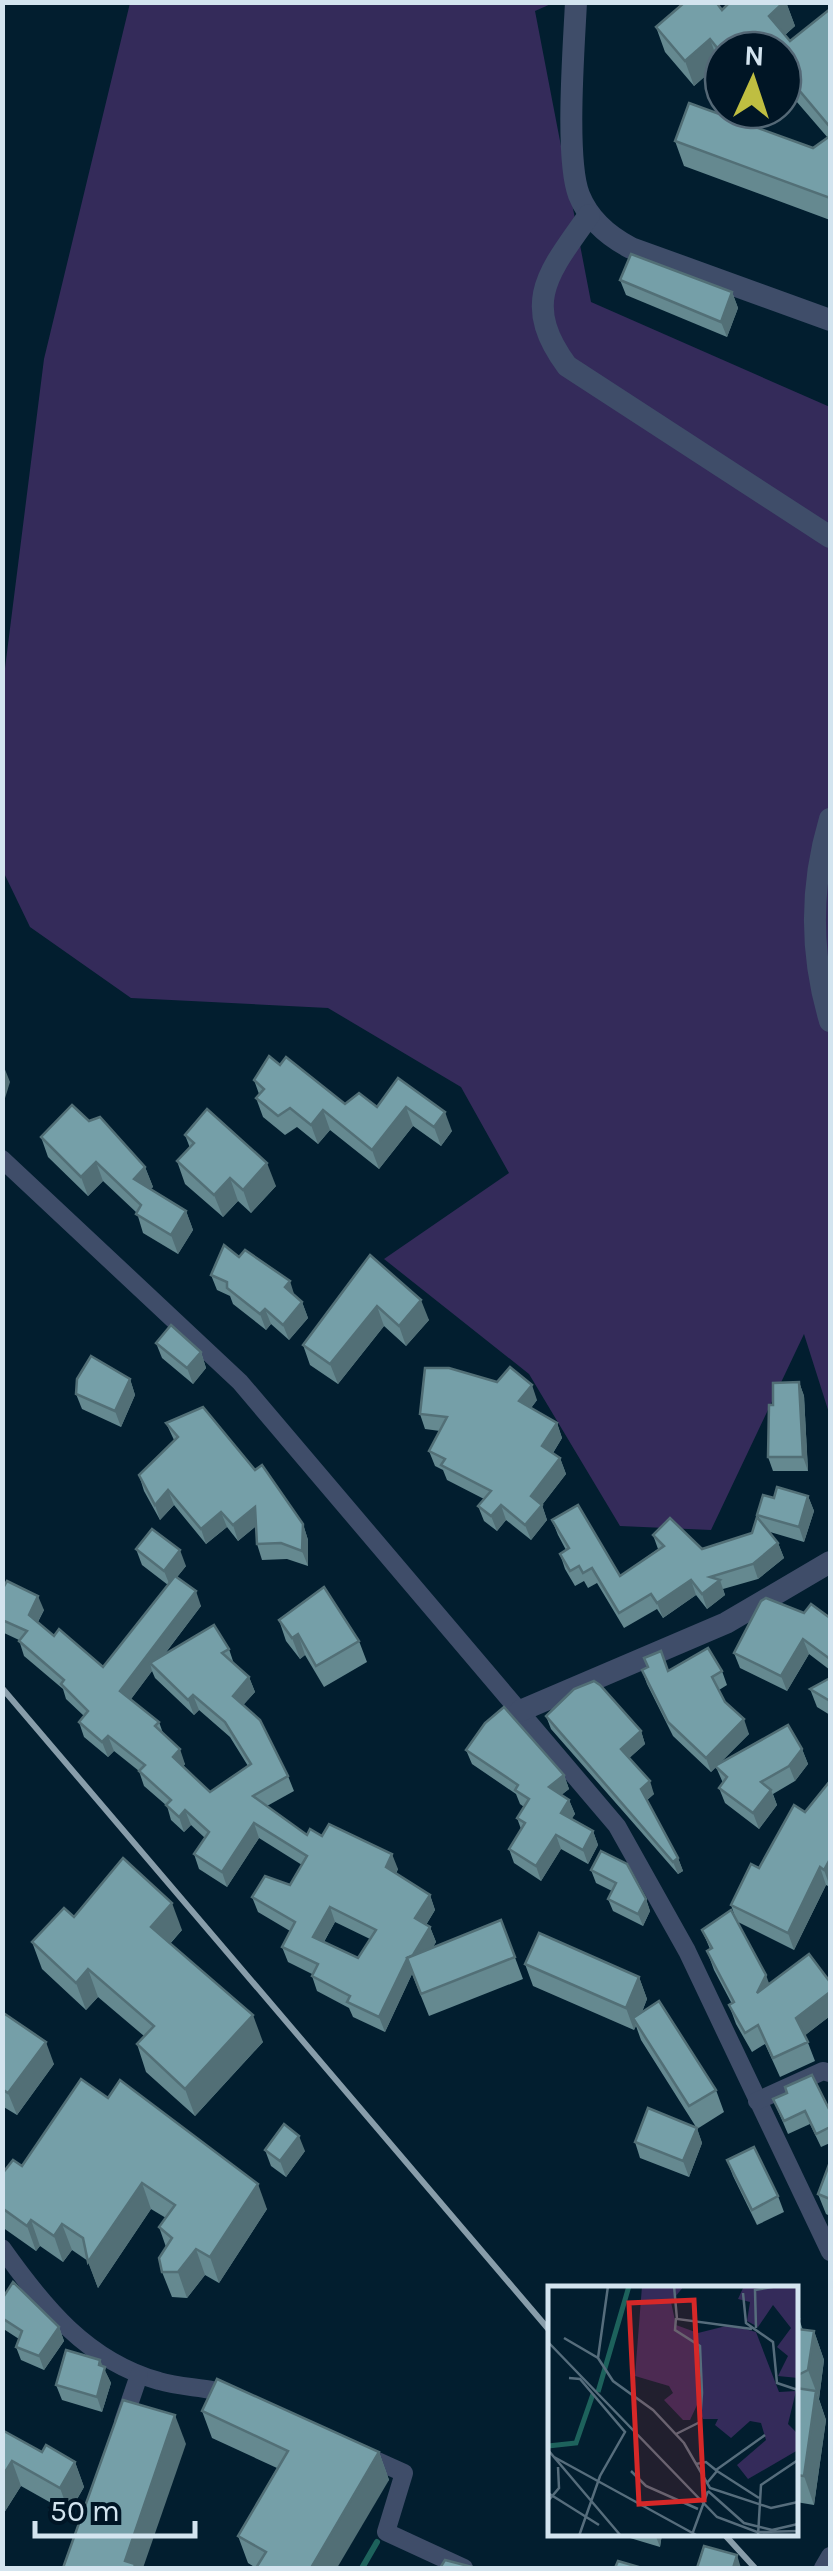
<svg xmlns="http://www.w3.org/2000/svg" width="833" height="2571" font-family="Karla,sans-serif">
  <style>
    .green { fill: #342b5a }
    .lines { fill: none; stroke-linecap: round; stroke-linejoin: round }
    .stream { stroke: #1d625c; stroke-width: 6 }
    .minor { stroke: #3f4d69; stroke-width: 18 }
    .tertiary { stroke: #3f4d69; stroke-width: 22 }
    .rail { stroke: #889daa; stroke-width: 6 }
    .wall { fill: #658990; fill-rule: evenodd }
    .shaded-wall { fill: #526f76 }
    .building { fill: #759fa8; stroke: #526f76; stroke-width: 2.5; fill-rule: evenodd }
    .inset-river { fill: none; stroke: #1d625c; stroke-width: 5 }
    .inset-road { fill: none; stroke: #566d7c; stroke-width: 2.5 }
    .view { fill: #d62828; fill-opacity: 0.15; stroke: #d62828; stroke-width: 5 }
    .inset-edge { fill: none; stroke: #d3e4ef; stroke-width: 5 }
  </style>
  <rect width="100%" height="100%" fill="#021e2f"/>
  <!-- green -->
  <path class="green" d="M130,3H553L535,11L591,302L830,407V1416L804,1334L711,1530L620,1526L529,1374L384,1259L509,1173L461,1087L328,1008L131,998L30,927L3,871V684L44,359Z"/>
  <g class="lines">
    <!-- stream -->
    <path class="stream" d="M362,2568L377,2542"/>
    <!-- minor -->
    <g class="minor">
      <path d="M2,1159L240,1382L617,1826L687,1951L830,2252"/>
      <path d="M757,2101L823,2071L830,2073"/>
      <path d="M2,2248C43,2306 87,2361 159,2381C185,2389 211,2386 235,2397"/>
      <path d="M123,2422L139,2375"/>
      <path d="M364,2455L404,2473L386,2532L464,2568"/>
      <path d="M823,2568L830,2556"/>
    </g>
    <!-- tertiary -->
    <g class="tertiary">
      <path d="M576,2C574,45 565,159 579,195C589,220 608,236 631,248L830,320"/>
      <path d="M589,215C549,272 520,302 567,366L830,537"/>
      <path d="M830,819C810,886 810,954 830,1021"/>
      <path d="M520,1711L726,1623L830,1562"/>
    </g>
    <!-- rail -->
    <g class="rail">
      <path d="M2,1688L550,2331"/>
      <path d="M724,2534L755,2568"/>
    </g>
  </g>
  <!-- wall -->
  <g class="wall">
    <path d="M730,2H786L795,26L785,35L790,41L830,9V220L684,166L675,141L813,148L828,138L784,87L783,88V50H723V69L719,64L694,86L665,52L656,27L722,10Z"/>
    <path d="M620,280L732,292L738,308L727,337L626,295Z"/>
    <path d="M398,1078L452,1131L441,1146L413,1126L379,1169L330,1130L318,1144L297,1127L285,1135L263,1117L256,1098L259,1094L254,1080L345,1104L377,1107Z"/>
    <path d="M89,1121L145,1167L153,1187L150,1189L186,1211L193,1230L178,1254L143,1233L137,1213L103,1181L88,1196L48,1157L41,1137Z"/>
    <path d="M185,1135L276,1186L251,1213L238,1201L223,1217L185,1184L177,1161L190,1148Z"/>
    <path d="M370,1255L429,1320L406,1346L384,1326L338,1384L310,1365L303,1345Z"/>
    <path d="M239,1257L302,1302L308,1318L289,1340L271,1324L266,1330L233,1304L230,1296L217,1290L211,1275Z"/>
    <path d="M156,1343L201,1352L206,1368L193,1384L162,1358Z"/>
    <path d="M130,1379L135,1395L121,1427L82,1409L76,1394Z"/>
    <path d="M799,1382L804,1396L808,1471H773L768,1457L773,1405Z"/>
    <path d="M537,1400L531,1408L557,1423L562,1438L553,1453L560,1458L566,1474L542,1505L547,1520L531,1540L506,1520L497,1531L484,1521L478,1506L484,1499L447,1480L443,1470L435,1466L429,1451L440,1431L425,1429L420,1414Z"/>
    <path d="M166,1423L255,1470L303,1524L308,1540V1566L287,1559L262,1560L257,1544L256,1526L238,1541L227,1527L206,1544L174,1505L160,1520L144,1491L139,1475L174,1440Z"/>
    <path d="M808,1496L814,1511L804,1542L770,1532L778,1543L784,1558L758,1579L723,1589L725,1595L707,1609L696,1595L663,1618L657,1609L624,1628L597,1583L588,1588L584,1581L575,1586L565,1569L560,1554L566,1550L558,1535L552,1520L620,1576L658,1549L653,1535L702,1549L752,1533L759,1518L757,1515L774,1498Z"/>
    <path d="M136,1549L186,1566L177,1577L201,1606L164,1655L229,1649L234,1664L249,1677L255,1692L243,1705L288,1776L294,1791L267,1806L307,1835L322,1836L398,1869L396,1874L430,1895L435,1910L426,1925L430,1927L436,1942L433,1947L501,1920L523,1979L429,2016L412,1974L385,2032L353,2017L349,2008L317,1991L312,1976V1974L288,1962L282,1947L290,1931L258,1912L252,1897L290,1885L302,1865L259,1838L227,1887L199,1869L194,1854L205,1838L191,1825L184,1832L171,1820L167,1806L144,1786L139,1771L114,1751L108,1757L84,1737L79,1722L84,1716L66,1699L63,1689L24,1656L19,1640L2,1632V1590L44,1610L38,1622L54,1636L103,1667L168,1585L142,1565ZM152,1671L155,1678L194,1715L199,1710L230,1737L248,1766L210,1792L183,1767L185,1764L163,1733L159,1722L131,1699ZM335,1922L370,1939L358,1958L324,1942Z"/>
    <path d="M804,1613L830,1618V1670L809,1654L787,1691L740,1668L734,1653Z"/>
    <path d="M279,1620L359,1641L367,1662L324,1687L305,1655L300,1659L286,1641Z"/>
    <path d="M642,1670L722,1671L727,1685L719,1690L725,1702L749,1734L719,1764L802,1749L808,1764L795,1781L773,1794L777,1805L759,1829L725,1803L719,1788L723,1783L716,1767L711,1772L673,1736L647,1684Z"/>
    <path d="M830,1678V1715L817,1707L810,1689Z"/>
    <path d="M546,1716L641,1731L645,1744L629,1758L654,1794L647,1800L678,1858L683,1871L678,1874L551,1729Z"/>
    <path d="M466,1750L564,1775L569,1789L561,1795L569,1800L575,1814L571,1819L593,1831L598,1845L588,1864L561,1849L541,1881L514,1863L509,1849L521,1829L517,1818L524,1807L520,1804L516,1794L472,1764Z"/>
    <path d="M830,1781V1887L826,1885L794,1950L738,1922L769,1984L830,2016L805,2035L815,2061L780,2077L765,2044L752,2052L736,2024L729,2005L732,2004L714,1970L707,1951L710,1949L702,1930L736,1920L731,1905Z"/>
    <path d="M591,1870L646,1899L650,1911L643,1926L613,1911L608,1899L612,1891L596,1883Z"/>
    <path d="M74,1917L182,1930L170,1944L263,2042L195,2116L146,2072L137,2044L144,2036L98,1997L86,2010L42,1969L32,1942Z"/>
    <path d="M525,1964L639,1977L647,1999L642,2012L716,2090L724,2112L697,2129L702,2143L689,2177L640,2158L635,2142L696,2127L641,2040L636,2026L634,2030L533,1986Z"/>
    <path d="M2,2012L54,2064L17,2115L2,2106Z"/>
    <path d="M81,2079L267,2209L219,2283L205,2275L187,2298L172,2297L162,2272L166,2247L159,2227L166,2218L151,2209L98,2288L88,2261L72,2250L63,2262L40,2246L36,2251L2,2227V2174L22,2166Z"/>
    <path d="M773,2099L830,2111V2143L821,2147L810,2124L788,2134Z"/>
    <path d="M265,2150L305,2151L286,2177L271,2166Z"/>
    <path d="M727,2160L778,2196L784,2212L757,2225L733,2176Z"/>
    <path d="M830,2162V2216L826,2214L818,2194Z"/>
    <path d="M2,2299L59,2327L64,2341L44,2370L21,2360L16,2347L19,2339L2,2328Z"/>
    <path d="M796,2318L799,2319L803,2330L814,2331L824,2360L819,2399L826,2420L814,2505L796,2502Z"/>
    <path d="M103,2367L111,2383L102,2412L62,2400L56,2385Z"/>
    <path d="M202,2411L379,2452L389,2480L256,2568L248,2563L238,2536L277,2468L212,2438Z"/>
    <path d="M2,2430L42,2452L75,2462L84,2487L69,2513L21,2486L2,2516Z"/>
    <path d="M628,2534H662L660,2547L630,2538Z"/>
  </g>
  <!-- shaded-wall -->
  <g class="shaded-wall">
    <path d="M779,2H786L795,26L778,41L769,16Z"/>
    <path d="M710,39L719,64L694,86L685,61Z"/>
    <path d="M732,292L738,308L727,337L721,322Z"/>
    <path d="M4,1067L10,1082L2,1108V1073Z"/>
    <path d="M406,1107L413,1126L379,1169L372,1150Z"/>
    <path d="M323,1110L330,1130L318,1144L311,1125Z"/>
    <path d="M445,1112L452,1131L441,1146L434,1127Z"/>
    <path d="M96,1162L103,1181L88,1196L81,1177Z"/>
    <path d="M267,1163L276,1186L251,1213L243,1190Z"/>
    <path d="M145,1167L153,1187L141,1199L134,1179Z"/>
    <path d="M230,1178L238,1201L223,1217L214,1195Z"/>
    <path d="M186,1211L193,1230L178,1254L171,1235Z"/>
    <path d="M290,1281L295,1297L285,1287Z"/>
    <path d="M421,1300L429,1320L406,1346L399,1326Z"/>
    <path d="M302,1302L308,1318L289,1340L283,1325Z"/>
    <path d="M377,1306L384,1326L338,1384L330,1364Z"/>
    <path d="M265,1309L271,1324L266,1330L260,1314Z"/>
    <path d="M201,1352L206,1368L193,1384L187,1368Z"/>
    <path d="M130,1379L135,1395L121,1427L115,1411Z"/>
    <path d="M799,1382L804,1396L808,1471L803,1457Z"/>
    <path d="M532,1385L537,1400L525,1416L519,1401Z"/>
    <path d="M557,1423L562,1438L548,1461L542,1446Z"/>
    <path d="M560,1458L566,1474L542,1505L547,1520L531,1540L525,1525L531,1496Z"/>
    <path d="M168,1490L174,1505L160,1520L155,1505Z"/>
    <path d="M808,1496L814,1511L804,1542L799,1527Z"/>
    <path d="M501,1505L506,1520L497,1531L491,1516Z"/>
    <path d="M255,1507L261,1522L238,1541L233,1525Z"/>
    <path d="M221,1512L227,1527L206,1544L201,1529Z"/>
    <path d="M303,1524L308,1540V1566L302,1551Z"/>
    <path d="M778,1543L784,1558L758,1579L753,1564Z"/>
    <path d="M180,1550L186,1566L170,1586L164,1571Z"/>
    <path d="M691,1580L696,1595L663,1618L657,1603Z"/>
    <path d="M720,1580L725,1595L707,1609L702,1594Z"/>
    <path d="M196,1591L201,1606L154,1668L150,1663L152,1671L126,1706L120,1691Z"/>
    <path d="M38,1596L44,1610L34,1629L29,1615Z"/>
    <path d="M298,1634L305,1655L300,1659L292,1638Z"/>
    <path d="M803,1639L809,1654L787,1691L781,1676Z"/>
    <path d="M249,1677L255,1692L238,1711L233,1696Z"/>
    <path d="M193,1695L199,1710L194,1715L188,1700Z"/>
    <path d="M744,1719L749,1734L711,1772L706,1758Z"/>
    <path d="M641,1731L645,1744L625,1762L621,1749Z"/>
    <path d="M108,1736L114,1751L108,1757L102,1742Z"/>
    <path d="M180,1749L185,1764L178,1772L173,1757Z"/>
    <path d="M802,1749L808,1764L795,1781L789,1766Z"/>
    <path d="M564,1775L569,1789L554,1801L549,1787Z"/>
    <path d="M650,1781L654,1794L645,1802L641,1789Z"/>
    <path d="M771,1790L777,1805L759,1829L753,1813Z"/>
    <path d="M569,1800L575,1814L566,1828L561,1813Z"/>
    <path d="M185,1810L191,1825L184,1832L179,1817Z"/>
    <path d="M254,1823L259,1838L227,1887L222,1872Z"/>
    <path d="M593,1831L598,1845L588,1864L583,1850Z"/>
    <path d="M556,1835L561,1849L541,1881L536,1866Z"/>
    <path d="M392,1854L398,1869L391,1882L386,1867Z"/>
    <path d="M678,1858L683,1871L678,1874L673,1862Z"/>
    <path d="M830,1859V1887L824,1870Z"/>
    <path d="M820,1867L826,1885L794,1950L788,1933Z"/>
    <path d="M430,1895L435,1910L421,1933L415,1918Z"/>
    <path d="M646,1899L650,1911L643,1926L638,1914Z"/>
    <path d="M172,1903L182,1930L160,1954L151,1927Z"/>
    <path d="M330,1907L335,1922L318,1952L313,1937Z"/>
    <path d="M430,1927L436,1942L414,1977L408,1962Z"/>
    <path d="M407,1959L412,1974L385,2032L379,2017Z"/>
    <path d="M88,1969L98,1997L86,2010L76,1983Z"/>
    <path d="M766,1975L773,1994L757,1993Z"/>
    <path d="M639,1977L647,1999L637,2024L633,2018L636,2026L634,2030L626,2008Z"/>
    <path d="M830,1992V2016L803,2037L796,2018Z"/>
    <path d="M253,2015L263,2042L195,2116L185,2089Z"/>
    <path d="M46,2042L54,2064L17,2115L8,2093Z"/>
    <path d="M697,2128L702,2143L689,2177L683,2161Z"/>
    <path d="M299,2136L305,2151L286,2177L280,2161Z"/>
    <path d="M142,2183L151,2209L98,2288L88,2262Z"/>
    <path d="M258,2184L267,2209L219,2283L210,2257Z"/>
    <path d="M31,2220L40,2246L36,2251L27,2226Z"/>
    <path d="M62,2224L72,2250L63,2262L54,2236Z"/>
    <path d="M196,2249L205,2275L187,2298L178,2272Z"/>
    <path d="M59,2327L64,2341L44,2370L39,2356Z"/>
    <path d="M814,2331L824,2360L819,2399L808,2370Z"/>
    <path d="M100,2360L111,2383L102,2412L97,2397Z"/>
    <path d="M816,2391L826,2420L814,2505L804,2476Z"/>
    <path d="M175,2415L186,2444L143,2568H128L125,2561Z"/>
    <path d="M379,2452L389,2480L337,2568H311Z"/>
    <path d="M12,2461L21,2486L2,2516V2477Z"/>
    <path d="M75,2462L84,2487L69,2513L60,2488Z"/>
    <path d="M655,2534H662L660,2547Z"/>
    <path d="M737,2555L741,2568H733Z"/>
  </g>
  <!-- building -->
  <g class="building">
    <path d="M685,2H716L722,10L730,2H784L769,16L790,41L830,9V127L783,71V50H723V55L710,39L685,61L656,27Z"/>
    <path d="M689,103L813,148L830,136V198L675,141Z"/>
    <path d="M631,254L732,292L721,322L620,280Z"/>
    <path d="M269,1056L280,1065L286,1057L345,1104L359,1093L377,1107L398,1078L445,1112L434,1127L406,1107L372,1150L323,1110L311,1125L290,1108L278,1116L256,1098L264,1089L254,1080Z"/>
    <path d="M72,1105L89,1121L100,1117L145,1167L134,1179L186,1211L171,1235L136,1214L141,1205L96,1162L81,1177L41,1137Z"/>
    <path d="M207,1109L267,1163L243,1190L230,1178L214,1195L177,1161L194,1143L185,1135Z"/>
    <path d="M224,1245L239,1257L245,1250L290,1281L285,1287L302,1302L283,1325L265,1309L260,1314L227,1288V1282L211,1275Z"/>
    <path d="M370,1255L421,1300L399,1326L377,1306L330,1364L303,1345Z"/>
    <path d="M171,1325L201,1352L187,1368L156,1343Z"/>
    <path d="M91,1356L130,1379L115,1411L76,1394L77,1379Z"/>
    <path d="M510,1367L532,1385L519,1401L557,1423L542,1446L560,1458L531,1496L542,1505L525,1525L501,1505L491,1516L478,1506L491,1491L441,1465L445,1459L429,1451L447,1417L420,1414L425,1368H449L497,1382Z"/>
    <path d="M799,1382L803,1457H768L769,1405H773V1383Z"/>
    <path d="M203,1407L255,1470L262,1465L303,1524L302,1551L281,1543L257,1544L255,1507L233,1525L221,1512L201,1529L168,1490L155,1505L139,1475L178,1437L166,1423Z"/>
    <path d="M777,1487L808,1496L799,1527L757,1515L763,1495L774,1498Z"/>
    <path d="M578,1505L620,1576L664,1546L653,1535L670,1518L702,1549L752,1533L757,1517L778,1543L753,1564L710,1577L720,1580L702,1594L691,1580L657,1603L651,1594L619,1613L592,1568L583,1573L579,1566L570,1571L560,1554L569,1548L552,1520Z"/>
    <path d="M152,1529L180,1550L164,1571L136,1549Z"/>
    <path d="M175,1576L196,1591L120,1691L159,1722L155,1726L180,1749L173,1757L210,1792L251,1764L225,1722L193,1695L188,1700L150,1663L214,1625L229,1649L222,1653L249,1677L233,1696L260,1720L288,1776L253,1796L307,1835L310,1829L322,1836L329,1824L392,1854L386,1867L430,1895L415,1918L430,1927L413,1955L407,1958L408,1962L407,1959L379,2017L347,2002L350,1996L312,1976L318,1964L282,1947L295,1922L252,1897L265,1876L290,1885L307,1856L254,1823L222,1872L194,1854L209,1832L185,1810L179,1817L166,1805L171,1800L139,1771L145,1765L108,1736L102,1742L79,1722L88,1711L61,1684L64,1680L19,1641L27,1631L2,1620V1590L7,1581L38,1596L29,1615L54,1636L59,1629L103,1667ZM330,1907L376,1930L358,1958L313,1937Z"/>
    <path d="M324,1587L359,1641L316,1666L298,1634L292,1638L279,1620Z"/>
    <path d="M766,1598L804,1613L811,1604L830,1618V1659L803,1639L781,1676L734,1653L761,1601Z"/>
    <path d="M708,1648L722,1671L712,1677L725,1702L744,1719L706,1758L668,1722L642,1670L648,1667L644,1658L661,1651L668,1671Z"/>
    <path d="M830,1678V1701L810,1689Z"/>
    <path d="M594,1681L600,1685L641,1731L621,1749L650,1781L641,1789L678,1858L673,1862L546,1716L574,1689Z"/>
    <path d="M504,1707L564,1775L549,1787L569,1800L561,1813L593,1831L583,1850L556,1835L536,1866L509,1849L525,1823L517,1818L529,1799L515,1790L518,1785L466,1750L485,1723Z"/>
    <path d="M788,1725L802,1749L789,1766L761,1782L771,1790L753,1813L719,1788L727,1777L715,1766Z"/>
    <path d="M830,1781V1859L824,1870L820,1867L788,1933L731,1905L751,1864L759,1868L794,1805L805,1812Z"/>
    <path d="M601,1851L627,1864L646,1899L638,1914L608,1899L616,1883L591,1870Z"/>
    <path d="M123,1858L172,1903L151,1927L253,2015L185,2089L137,2044L154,2026L88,1969L76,1983L32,1942L64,1908L74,1917Z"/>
    <path d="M731,1910L766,1975L757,1993L809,1954L830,1982V1992L796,2018L808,2042L773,2058L758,2025L745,2033L729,2005L734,2002L707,1951L712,1948L702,1930Z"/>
    <path d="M501,1920L515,1957L421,1994L407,1958Z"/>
    <path d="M539,1933L639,1977L626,2008L525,1964Z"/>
    <path d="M659,2001L716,2090L689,2106L633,2018Z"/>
    <path d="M2,2012L46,2042L8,2093L2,2089Z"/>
    <path d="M812,2075L830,2111V2127L816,2134L805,2111L784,2121L773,2099L787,2093L785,2087Z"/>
    <path d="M81,2079L108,2098L120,2080L258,2184L210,2257L196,2249L178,2272H162L159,2258L172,2238L159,2227L175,2205L142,2183L88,2262L83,2238L62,2224L54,2236L31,2220L27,2226L2,2208V2174L13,2160L22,2166Z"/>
    <path d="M648,2108L697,2128L683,2161L635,2142Z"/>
    <path d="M284,2124L299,2136L280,2161L265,2150Z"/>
    <path d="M754,2147L778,2196L752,2210L727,2160Z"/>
    <path d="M830,2162V2199L818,2194Z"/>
    <path d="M13,2282L59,2327L39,2356L16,2347L22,2331L2,2318V2299Z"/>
    <path d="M796,2318L799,2319L797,2329L814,2331L808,2370L796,2376Z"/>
    <path d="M66,2350L100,2360L99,2365L105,2367L97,2397L56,2385Z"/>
    <path d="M217,2379L379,2452L311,2568H256L266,2552L238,2536L288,2451L202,2411Z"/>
    <path d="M796,2388L816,2391L804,2476L796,2475Z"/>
    <path d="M123,2400L175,2415L125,2561L135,2564L134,2568H63Z"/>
    <path d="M2,2430L42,2452L46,2445L75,2462L60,2488L12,2461L2,2477Z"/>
    <path d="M704,2546L737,2555L733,2568H697Z"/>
    <path d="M445,2560L476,2568H440Z"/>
    <path d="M618,2561L642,2568H615Z"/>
  </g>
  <!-- overview -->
  <g transform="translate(548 2286)">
    <rect width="250" height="250" fill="#021e2f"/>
    <path d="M94,0H136L123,16L128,39L150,47L182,39L208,46L231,106L248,105L240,138L250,148V164L200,193L189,179L218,154L213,137L202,135L183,152L167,139L170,133H155L149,119L142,134H135L116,114L125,107L121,100L87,90ZM250,0V92L230,90L240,70L229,61L243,42L225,19L210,41L199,35L202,16L190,13L195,2Z" fill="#342b5a"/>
    <path class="inset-river" d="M50,106L81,0M0,160L28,157L45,108"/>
    <path class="inset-road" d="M126,0L129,33L204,43M195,7L198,37L225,56L229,97L250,104M128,32L127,44L152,60L154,107L152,136L128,148M208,42L207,4L230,0M16,52L50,72L65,95L105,124L136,157L162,202L223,222L250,216M0,56L169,231L209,246L250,245M50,72L60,0M21,92L32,93L77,146L52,190L31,250M0,164L73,250M6,171L150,250M148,178L158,176L169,185L159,197M168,184L217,149M83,185L98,200L150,223M169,185L211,212M160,205L196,237L224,244L250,238M0,207L51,239M0,215L11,202L10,181M145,246L160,205M210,250L213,199L250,174"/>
    <path class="view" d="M146,14L156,214L91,218L81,17Z"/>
    <rect width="250" height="250" class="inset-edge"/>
  </g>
  <!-- border -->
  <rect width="833" height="2571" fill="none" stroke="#d3e4ef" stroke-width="10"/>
  <!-- north arrow -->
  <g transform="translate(753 80) rotate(3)"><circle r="48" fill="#001525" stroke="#546876" stroke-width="2.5"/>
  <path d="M0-8L18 38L0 25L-18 38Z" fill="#bfbe41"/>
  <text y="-15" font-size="28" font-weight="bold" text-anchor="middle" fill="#d3e4ef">N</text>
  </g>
  <!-- scale -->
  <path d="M35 2521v15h160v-15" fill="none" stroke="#d3e4ef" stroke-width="5"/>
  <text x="50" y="2521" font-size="30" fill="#d3e4ef" stroke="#001525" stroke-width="8" paint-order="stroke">50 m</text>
</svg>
